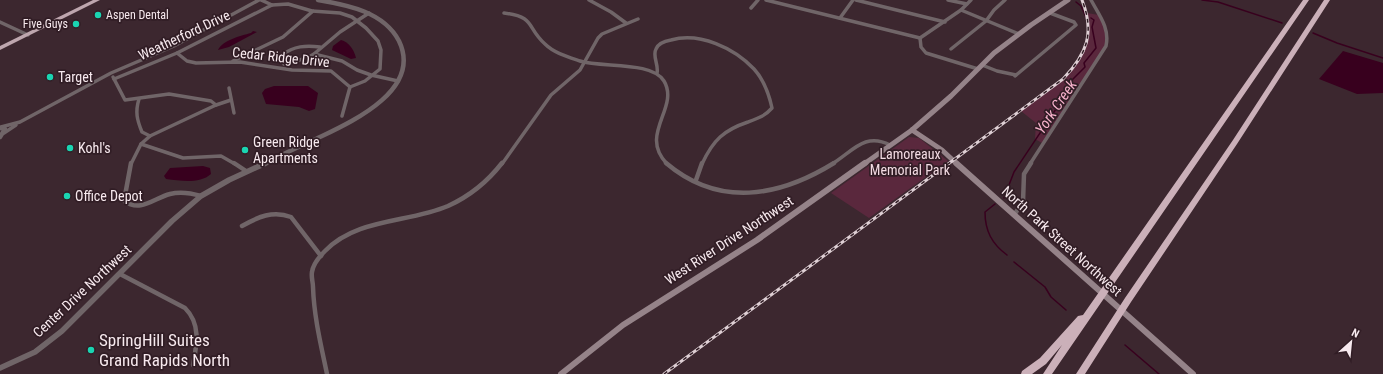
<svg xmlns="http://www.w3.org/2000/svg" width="1383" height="374" font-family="'Roboto Condensed',sans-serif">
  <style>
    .green { fill: #5a283d }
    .water { fill: #38001e }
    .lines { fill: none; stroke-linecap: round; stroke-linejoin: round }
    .stream { stroke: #38001e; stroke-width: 1.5 }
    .minor-far1 { stroke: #706568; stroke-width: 3.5 }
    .minor { stroke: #706568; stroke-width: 4.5 }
    .tertiary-far1 { stroke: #706568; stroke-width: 4.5 }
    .tertiary { stroke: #706568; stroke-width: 5.5 }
    .secondary-far1 { stroke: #958389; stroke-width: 5 }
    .secondary { stroke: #958389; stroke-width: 6 }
    .trunk { fill: #bea6ae; fill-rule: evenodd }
    .motorway { fill: #cbb0b9; fill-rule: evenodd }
    .rail-casing { stroke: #decfd4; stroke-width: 3 }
    .rail { stroke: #311d25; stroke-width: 1.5; stroke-dasharray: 4; stroke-linecap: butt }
    .poi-dot { fill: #1ad5b2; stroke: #311d25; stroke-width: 1.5 }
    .labels { text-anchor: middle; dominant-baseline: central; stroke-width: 3.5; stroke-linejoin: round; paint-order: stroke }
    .far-poi-label { font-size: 12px; fill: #f7e9ee; stroke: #311d25; text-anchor: start }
    .street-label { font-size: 14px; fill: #f7e9ee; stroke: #311d25 }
    .poi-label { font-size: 14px; fill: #f7e9ee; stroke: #311d25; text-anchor: start }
    .park-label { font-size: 14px; fill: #f3dbe3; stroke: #311d25 }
    .water-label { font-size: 15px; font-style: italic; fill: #f8b3cd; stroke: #311d25 }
    .near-poi-label { font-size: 17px; fill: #f7e9ee; stroke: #311d25; text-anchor: start }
  </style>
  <rect width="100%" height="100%" fill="#3c272f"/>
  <!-- green -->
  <g class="green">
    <path d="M1087,13L1099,15L1105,27L1108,41L1042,143L1035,139L1036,123L1021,111C1053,87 1100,60 1087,13Z"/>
    <path d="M909,137L919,138L948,161L869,218L831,193Z"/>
  </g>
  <!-- water -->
  <g class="water">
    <path d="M253,31L257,32L229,47L218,50C223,40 240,36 251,33Z"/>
    <path d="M341,40C349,42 354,50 356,58L351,59L332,50L333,46Z"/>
    <path d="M1343,51L1383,63V93L1357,94L1319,79Z"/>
    <path d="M274,86H308L318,93L315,109L309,111L299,107L266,104L262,93L265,89Z"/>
    <path d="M203,166L210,168L211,174C200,184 181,181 166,179L164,176L170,168Z"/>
  </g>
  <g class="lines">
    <!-- stream -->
    <g class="stream">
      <path d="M1202,0L1218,2L1282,23"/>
      <path d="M1076,2L1081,6L1086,17"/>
      <path d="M1313,33L1337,43L1383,58"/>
      <path d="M1004,198L1014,172L1062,100L1073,79L1085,67L1084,63L1096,48L1092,27L1094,20L1091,18"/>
      <path d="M995,204L985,212C985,231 992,244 1007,255"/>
      <path d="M1014,262L1045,287L1051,297L1066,310"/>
      <path d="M1125,345L1159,374"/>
    </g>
    <!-- minor-far1 -->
    <g class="minor-far1">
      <path d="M589,0L611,12L626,23"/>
      <path d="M766,0L920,38"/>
      <path d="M856,0L945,22"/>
      <path d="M948,0L967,4"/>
      <path d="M272,5L288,4L312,11L340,13L352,17L366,28L378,41L381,50L380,69L365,81L350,87"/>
      <path d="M751,8L758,0"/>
      <path d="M961,10L1019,34"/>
      <path d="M369,13L340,32L314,54L342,61L357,70L371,75L398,81"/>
      <path d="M504,13C536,17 526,27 545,44C554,53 568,57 580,61C602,68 652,61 664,81C680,108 638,134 667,164"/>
      <path d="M840,18L853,0"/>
      <path d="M0,22L28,35"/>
      <path d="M920,38L921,47L926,53L978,69"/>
      <path d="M920,38L961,10L971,0"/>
      <path d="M951,49L986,21L994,10L1005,0"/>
      <path d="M177,53L187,61L196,63L240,62L292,70L331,71L350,87L342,116"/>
      <path d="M233,61L283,37L313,11"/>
      <path d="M284,64L307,58L314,54"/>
      <path d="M285,64L282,55C294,46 306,45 320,47"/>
      <path d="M982,65L997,71L1016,75"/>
      <path d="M657,73C659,65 652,56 656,49C658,44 665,41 671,40C700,32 734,48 754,69C764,80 769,94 772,108C765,116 759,118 748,122C724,130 713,140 702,164"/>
      <path d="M1015,76L1076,25L1074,22L1050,13"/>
      <path d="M113,77L125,100L169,94L211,101L216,105"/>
      <path d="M114,79L177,53L272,5L261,0"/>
      <path d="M229,88L234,113"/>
      <path d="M139,99C135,112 137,120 142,132L150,136"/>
      <path d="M1,127L20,122L111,73L174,46L259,0"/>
      <path d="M4,133L16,125"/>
      <path d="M141,144L183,158L221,156L235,164"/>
      <path d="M131,164L141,144L150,136L216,105L231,100"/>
      <path d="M502,164L551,95L580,70L598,38L602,34L638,19"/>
      <path d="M832,164C853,151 865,132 890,145"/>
      <path d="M1030,164L1106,46C1110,28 1099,15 1091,0"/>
    </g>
    <!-- minor -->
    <g class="minor">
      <path d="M131,163L124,201C141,213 154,198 170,194C181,191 191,193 201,196"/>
      <path d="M234,163L246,171"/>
      <path d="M666,163C719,208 779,197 834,163"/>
      <path d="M696,180L702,163"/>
      <path d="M1014,215L1023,202L1024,174L1031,163"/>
      <path d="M242,226C258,217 273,210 291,217L321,256"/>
      <path d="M120,274L185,308C201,324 197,344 193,365"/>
      <path d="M327,374C321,345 314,317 313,287C313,282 311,277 312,272C313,264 319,257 325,251C357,218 408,223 448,206C470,196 488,181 502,163"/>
    </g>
    <!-- tertiary-far1 -->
    <g class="tertiary-far1">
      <path d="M0,128L5,129L0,137"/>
      <path d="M264,164C281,155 298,147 316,139C349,123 423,91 399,41C384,12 348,5 318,0"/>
    </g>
    <!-- tertiary -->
    <path class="tertiary" d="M0,368L35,352L62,331L172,221L201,196L229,180L266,163"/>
    <!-- secondary-far1 -->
    <g class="secondary-far1">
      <path d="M912,130L942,150L957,164"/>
      <path d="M864,164L912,130L951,96L994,53L1031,25L1068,0"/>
    </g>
    <!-- secondary -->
    <g class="secondary">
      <path d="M956,163L1193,374"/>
      <path d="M561,374L623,325L757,240L865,163"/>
    </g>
    <!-- trunk -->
    <path class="trunk" d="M93,0H100L0,50V46Z"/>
    <!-- motorway -->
    <g class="motorway">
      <path d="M1303,0H1309L1052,374H1043L1062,345L1046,364L1032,374H1021L1022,371L1040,358L1078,316L1083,315Z"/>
      <path d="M1324,0H1330L1237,144L1131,302L1085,374H1076L1125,298L1233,140Z"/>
    </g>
    <!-- rail casing -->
    <g class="rail-casing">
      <path id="rail" d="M664,374L1063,79C1087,54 1095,33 1082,0"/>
    </g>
    <!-- rail -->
    <use href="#rail" class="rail"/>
  </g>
  <!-- markers -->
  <g class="poi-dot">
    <circle cx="98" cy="15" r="4"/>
    <circle cx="76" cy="24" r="4"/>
    <circle cx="50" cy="77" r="4"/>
    <circle cx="70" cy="148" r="4"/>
    <circle cx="245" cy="150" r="4"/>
    <circle cx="67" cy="196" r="4"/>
    <circle cx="91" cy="350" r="4"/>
  </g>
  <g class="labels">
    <!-- far-poi labels -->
    <g class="far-poi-label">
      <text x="106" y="15">Aspen Dental</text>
      <text x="68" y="24" text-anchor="end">Five Guys</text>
    </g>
    <!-- street labels -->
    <g class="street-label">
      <text transform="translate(184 35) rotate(-25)">Weatherford Drive</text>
      <text transform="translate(281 57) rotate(6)">Cedar Ridge Drive</text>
      <text transform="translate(729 240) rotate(-33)">West River Drive Northwest</text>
      <text transform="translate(1062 241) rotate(42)">North Park Street Northwest</text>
      <text transform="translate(82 291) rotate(-43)">Center Drive Northwest</text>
    </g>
    <!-- poi labels -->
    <g class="poi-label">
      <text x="58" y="77">Target</text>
      <text x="253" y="142">Green Ridge<tspan x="253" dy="16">Apartments</tspan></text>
      <text x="78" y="148">Kohl's</text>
      <text x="75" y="196">Office Depot</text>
    </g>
    <!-- park labels -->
    <g class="park-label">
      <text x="910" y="154">Lamoreaux<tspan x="910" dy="16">Memorial Park</tspan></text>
    </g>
    <!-- water labels -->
    <g class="water-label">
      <text transform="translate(1056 107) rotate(-56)">York Creek</text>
    </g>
    <!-- near-poi labels -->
    <g class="near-poi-label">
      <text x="99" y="340">SpringHill Suites<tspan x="99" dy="20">Grand Rapids North</tspan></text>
    </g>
  </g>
  <!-- north arrow -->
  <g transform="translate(1351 342) rotate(27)" stroke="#311d25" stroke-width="3" paint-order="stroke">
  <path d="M0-3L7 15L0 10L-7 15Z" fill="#f7e9ee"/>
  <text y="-6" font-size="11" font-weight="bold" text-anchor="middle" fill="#f7e9ee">N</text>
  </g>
</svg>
